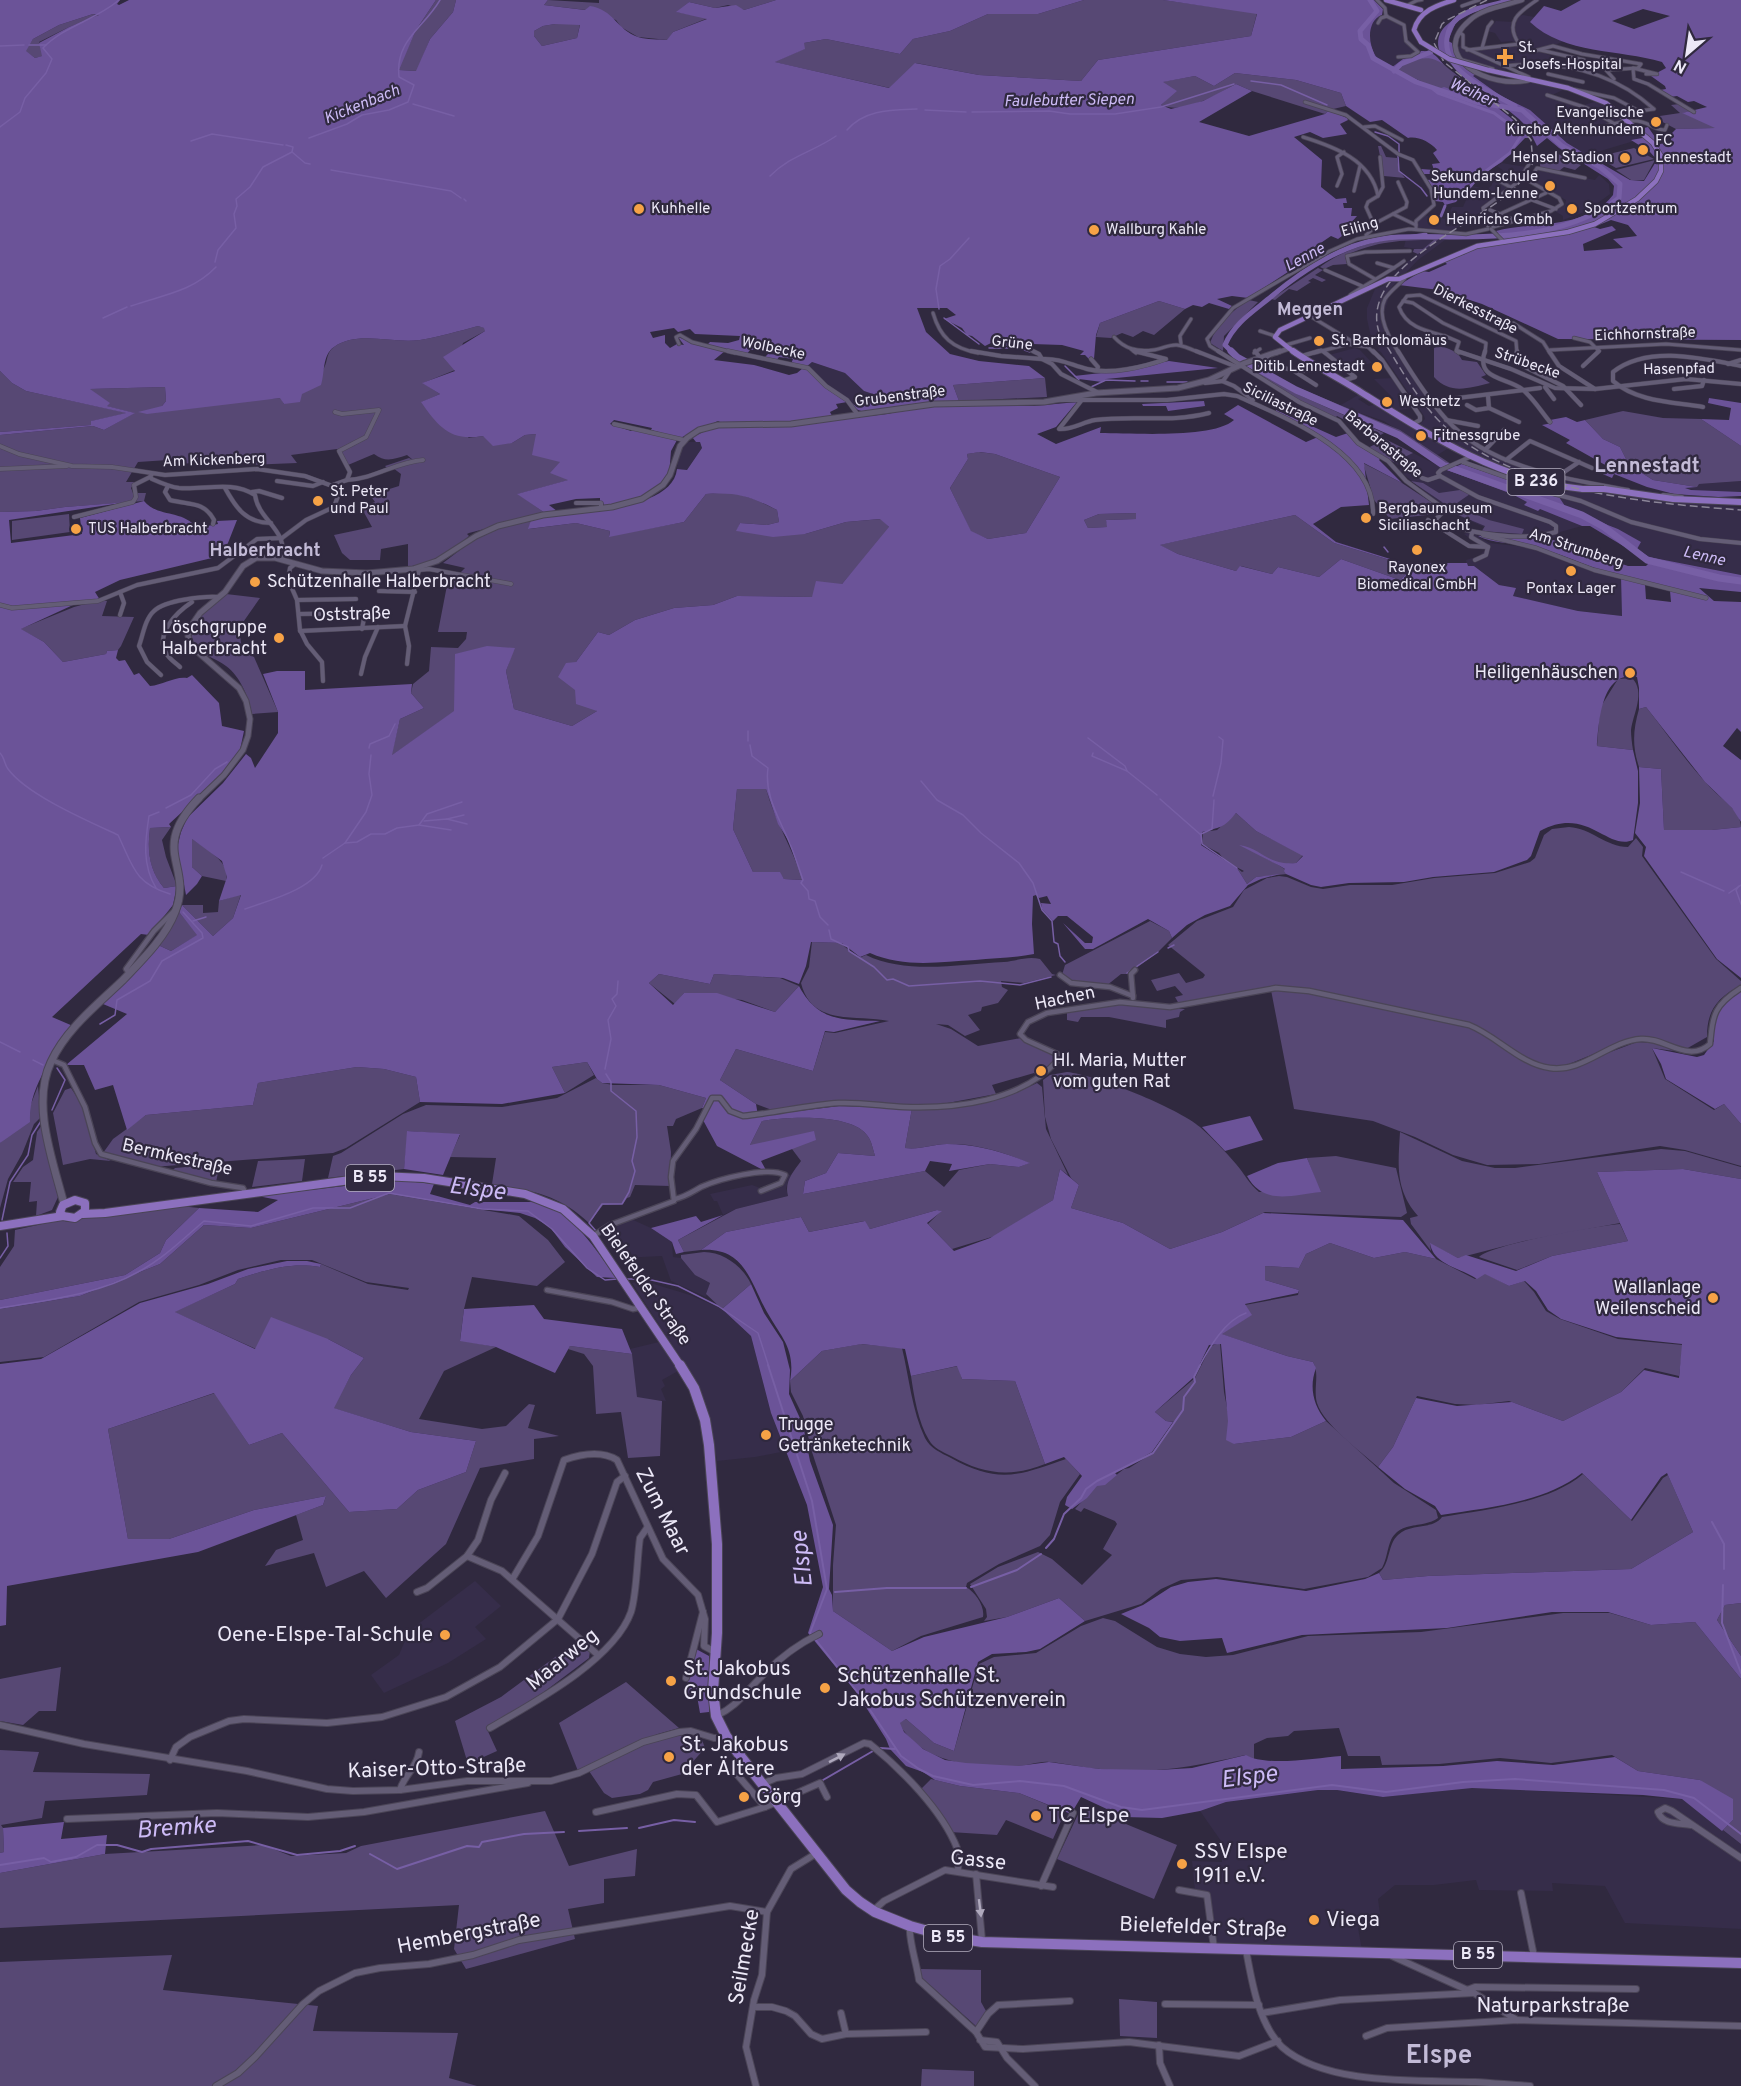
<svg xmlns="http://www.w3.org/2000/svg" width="1741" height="2086" font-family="Overpass,sans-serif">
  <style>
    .built { fill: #362d4a }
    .green { fill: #574874 }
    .forest { fill: #6b5398; fill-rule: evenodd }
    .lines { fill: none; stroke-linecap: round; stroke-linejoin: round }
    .stream-far1 { stroke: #775fa5; stroke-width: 1.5 }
    .stream { stroke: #775fa5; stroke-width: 2 }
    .canal { stroke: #775fa5; stroke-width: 3 }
    .river-far1 { stroke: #775fa5; stroke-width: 5 }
    .river { stroke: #775fa5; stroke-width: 7 }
    .pedestrian-casing { stroke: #4b4557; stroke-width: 4 }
    .minor-far3-casing { stroke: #4b4557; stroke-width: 4.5 }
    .minor-far2-casing { stroke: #4b4557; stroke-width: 5 }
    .minor-far1-casing { stroke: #4b4557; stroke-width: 7 }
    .minor-casing { stroke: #4b4557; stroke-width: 8 }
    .secondary-far2-casing { stroke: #4b4557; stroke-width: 6 }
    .secondary-far1-casing { stroke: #4b4557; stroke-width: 7 }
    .secondary-casing { stroke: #4b4557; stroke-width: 9 }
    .primary-far3-casing { stroke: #4b4557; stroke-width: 6 }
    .primary-far2-casing { stroke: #4b4557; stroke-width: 8 }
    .primary-far1-casing { stroke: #4b4557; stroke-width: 10 }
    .primary-casing { stroke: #4b4557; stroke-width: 12 }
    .pedestrian { stroke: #645d76; stroke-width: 2 }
    .minor-far3 { stroke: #645d76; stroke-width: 3 }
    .minor-far2 { stroke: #645d76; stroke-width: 4 }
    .minor-far1 { stroke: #645d76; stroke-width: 4.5 }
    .minor { stroke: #645d76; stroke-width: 6 }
    .secondary-far2 { stroke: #645d76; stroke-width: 4.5 }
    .secondary-far1 { stroke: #645d76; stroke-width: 5 }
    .secondary { stroke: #645d76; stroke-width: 7 }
    .primary-far3 { stroke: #8c70be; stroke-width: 4.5 }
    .primary-far2 { stroke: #8c70be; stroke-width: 6 }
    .primary-far1 { stroke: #8c70be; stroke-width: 8 }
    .primary { stroke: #8c70be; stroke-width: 10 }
    .rail { stroke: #8b8598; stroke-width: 1.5; stroke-dasharray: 8 4; stroke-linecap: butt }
    .primary-bridge-far1-casing { stroke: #4b4557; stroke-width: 6; stroke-linecap: butt }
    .primary-bridge-casing { stroke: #4b4557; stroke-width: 8; stroke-linecap: butt }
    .primary-bridge-far1 { stroke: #8c70be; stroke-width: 4.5 }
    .primary-bridge { stroke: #8c70be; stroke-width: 6 }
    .oneway { fill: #afa9bd }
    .poi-dot { fill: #f6a246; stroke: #30293f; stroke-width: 2 }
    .labels { text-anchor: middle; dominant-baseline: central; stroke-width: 4.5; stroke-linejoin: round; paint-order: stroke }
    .far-poi-label { font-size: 15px; fill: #ece8f7; stroke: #30293f; text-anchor: start }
    .far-street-label { font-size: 15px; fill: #ece8f7; stroke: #30293f }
    .far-water-label { font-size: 16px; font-style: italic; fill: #cdbbf6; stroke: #30293f }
    .shield { fill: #30293f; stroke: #b4afc0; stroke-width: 1.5 }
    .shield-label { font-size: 16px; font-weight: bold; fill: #ece8f7 }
    .far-quarter-label { font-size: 18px; font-weight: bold; fill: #c3bbd7; stroke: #30293f }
    .poi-label { font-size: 18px; fill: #ece8f7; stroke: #30293f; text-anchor: start }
    .street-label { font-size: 18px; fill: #ece8f7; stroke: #30293f }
    .far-district-label { font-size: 20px; font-weight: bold; fill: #c3bbd7; stroke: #30293f }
    .near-street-label { font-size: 21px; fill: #ece8f7; stroke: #30293f }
    .near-poi-label { font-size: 21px; fill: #ece8f7; stroke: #30293f; text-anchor: start }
    .near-water-label { font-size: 24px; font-style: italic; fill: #cdbbf6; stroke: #30293f }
    .near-quarter-label { font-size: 26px; font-weight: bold; fill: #c3bbd7; stroke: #30293f }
  </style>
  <rect width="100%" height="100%" fill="#30293f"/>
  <!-- built -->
  <g class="built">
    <path d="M1382,15L1403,26L1404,41L1417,52L1391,68L1376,57L1371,46V23L1375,17Z"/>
    <path d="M1523,15L1535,17L1541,30L1565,41L1538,51L1552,56L1549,59L1537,64L1505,66L1510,68L1503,71L1459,59L1454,47L1462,46L1467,50L1515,43L1512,41L1501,42L1495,33L1487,31L1496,21L1514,22L1519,16Z"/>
    <path d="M1476,74L1510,84L1533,83L1563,90L1552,95L1580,106L1598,101L1618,114L1644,138L1587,155L1567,143L1530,110L1501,96L1472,76Z"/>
    <path d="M1502,163L1526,167L1513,185L1480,208L1482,211L1450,232L1417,227V222L1424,215L1446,219L1452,207H1463L1472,186L1488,189L1492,185V178L1504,171L1497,166Z"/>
    <path d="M1540,169L1595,180L1599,175L1609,184L1610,194L1587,211L1563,220V216L1555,211L1565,205L1566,200L1530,181Z"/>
    <path d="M1406,239L1435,240L1431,244L1438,239L1445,240L1418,260L1392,287L1383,316L1391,340L1444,419L1459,434L1494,456L1568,480L1595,486L1565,487L1517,473L1457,445L1420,424L1425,419L1424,416L1381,352L1377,350L1379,349L1371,337L1367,319V308L1375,289L1383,286L1403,265L1423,250L1404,247Z"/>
    <path d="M1355,348L1360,350L1372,363L1347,368L1329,355Z"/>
    <path d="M812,362L845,373L864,391L873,394L872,402L854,405L805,366Z"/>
    <path d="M1392,378L1412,408L1395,411L1378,400L1391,396L1374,379Z"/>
    <path d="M1360,394L1365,397L1358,399L1369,406L1376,404L1450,447L1436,456L1384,421L1339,406Z"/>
    <path d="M1385,439L1447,470L1512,494L1582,526L1560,532L1555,538L1483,534L1477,536L1489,543L1535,548L1621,577L1622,616L1578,611L1512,596L1515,588L1499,585L1474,566H1467L1466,560L1479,556L1485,550L1464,534L1473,530L1481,531L1484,527L1450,512L1398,470L1402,467L1367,448Z"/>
    <path d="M687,442H700L702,448L687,470L677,469L679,453Z"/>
    <path d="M1741,481V492H1704L1683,488L1699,484Z"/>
    <path d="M1554,491L1615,492L1648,498L1741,508V575L1649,557L1637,549L1640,542L1618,529L1567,509Z"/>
    <path d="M787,1175H791L786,1188L788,1196L736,1209L723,1215L717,1201H714L710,1194L752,1185L760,1188L778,1182Z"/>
    <path d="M631,1219L651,1228L672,1242L673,1257L681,1258L700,1278L710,1283L706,1297L671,1281L662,1256L622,1258L601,1233L613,1226Z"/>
    <path d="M644,1281L690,1295L722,1309L751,1336L771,1413L786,1451L755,1457L717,1461L711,1421L700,1388L632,1283Z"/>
    <path d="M659,1342L678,1371L662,1380L665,1386L661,1389L666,1401L637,1398L630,1349Z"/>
    <path d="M475,1581L501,1606L475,1627L486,1639L448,1663L384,1693L371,1675L399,1655L409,1631Z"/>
    <path d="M1472,1787L1682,1799L1741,1844V1929L1625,1923L1605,1886L1552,1883L1553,1891L1479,1890L1476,1880L1434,1885H1395L1378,1899L1380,1914L1358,1928L1362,1950L1216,1945L1207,1895L1195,1891L1192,1861L1222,1862L1221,1841L1200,1811L1226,1802L1318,1790H1337L1383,1797Z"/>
  </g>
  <!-- green -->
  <g class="green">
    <path d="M436,0H456L453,12L430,39L417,71L398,70L416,30Z"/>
    <path d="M548,0L599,3V0H776L744,10L728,5L715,8L689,2L677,12L708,18L673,32L668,40L638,37L621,27L616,20L586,10L544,5Z"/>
    <path d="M1084,0H1163L1257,13L1251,36L1098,60L1081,81L979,75L916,63L890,88L774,62L804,49V43L826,39L900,54L913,39L950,31L988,14H1038Z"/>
    <path d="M93,14L100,16L69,27L39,42L43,56L35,58L25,51L33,39L59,25Z"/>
    <path d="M555,24H580L577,38L542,46L534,36V31L543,26Z"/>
    <path d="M1423,58H1436L1487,101L1438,89L1396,70L1399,64Z"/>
    <path d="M1235,73L1296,80L1341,93L1346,106L1329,110L1325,114L1252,91L1236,84C1215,95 1184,115 1161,105L1168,98L1161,82L1195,76L1214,86Z"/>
    <path d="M1679,104L1691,111L1683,113L1718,128L1676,129L1653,117L1680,113L1671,105Z"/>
    <path d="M1378,146H1381L1386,157L1397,158L1399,171L1405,178L1384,176Z"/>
    <path d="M1634,148L1654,159L1616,168L1597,157Z"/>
    <path d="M1541,153L1553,156L1556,153L1581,165L1575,170L1564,167L1559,171L1540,167Z"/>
    <path d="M1655,160L1644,180H1631L1616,170Z"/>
    <path d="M1443,236L1418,254L1413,252L1414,249H1423L1434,240C1402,240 1375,241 1345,256L1347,264L1333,265L1324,269L1320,267C1355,241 1400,235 1443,236Z"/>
    <path d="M1318,268L1323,270L1315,275L1326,280L1322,282L1313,278L1308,281L1311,282L1297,291L1289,289L1275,300L1271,299Z"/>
    <path d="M1249,300L1258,302L1224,336L1223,351L1210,343C1217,323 1232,311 1249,300Z"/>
    <path d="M1159,301L1185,309L1154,335L1143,331L1133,337L1122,333L1111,338L1096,337L1100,323Z"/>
    <path d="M478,326L485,328V331L463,343L455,370L423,383L440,394L422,402L469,438L483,436L512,443L525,435L536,434L561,463L569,480L518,494L545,513L469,533L467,534L469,536C450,553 432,562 408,567V544L381,549L380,560H350L342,553L334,535L372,527L361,507L375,502L370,495L399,486L401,474L393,468L388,469L385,466L409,458L413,460L407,455C394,459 386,463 374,454L348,465L337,449L291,455L297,463L246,465L242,459L167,465L168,460L138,462L126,482H135L131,488L133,493H146L144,501L65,507L36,511L0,512V435L93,426L104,430L134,413L106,406L109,403L89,389L165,387L166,401L162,406L281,398L284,404C299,396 316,384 324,368C328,360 326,353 334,347C358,330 392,344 420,340C439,337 459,331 478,326Z"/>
    <path d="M1439,346C1448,348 1458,351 1462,360L1477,362L1486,375L1481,377L1490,383C1469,388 1450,395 1434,377V348Z"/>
    <path d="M1248,365L1299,395L1384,433L1377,437L1337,416L1335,418L1301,402L1249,368Z"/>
    <path d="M0,371L12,383L26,391L128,413L92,421V425L0,432Z"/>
    <path d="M1045,378L1047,397L959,401L953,385Z"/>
    <path d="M1299,388L1400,430L1451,464L1440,461L1397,432L1332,405Z"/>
    <path d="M1623,411L1663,418L1701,419L1741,446V481L1699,484L1697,487L1653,480L1629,465L1620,447L1603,439L1585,420Z"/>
    <path d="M1385,439L1413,453L1394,462L1368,448Z"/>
    <path d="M979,452L995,454L1060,477L1026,533L988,539L971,532L950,488L968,459L967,454Z"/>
    <path d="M1363,463L1402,483L1437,506V510L1427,515L1390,519L1374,500Z"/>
    <path d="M1411,481L1423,483L1439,493L1460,490L1470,494L1457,503L1478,512L1475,514L1489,520L1524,529L1522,534L1482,531L1485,526L1451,512L1442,502Z"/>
    <path d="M731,492L754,499L777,510L779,522L767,525L740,523L737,531L805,534L846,522L881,519L890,528L842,584L812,597L737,596L713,605L674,608L635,620L609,635L598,632L576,662L575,690L597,711L572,726L514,709L506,671L514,648L455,711L391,756L400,719L424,708L411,693L413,684L429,671L431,647L458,648L466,639L467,632H438L449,575L457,576L465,568L443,563L477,537L493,530L531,520L529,529L576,523L610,531L609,536L684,522L706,494Z"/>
    <path d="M1136,513V519L1106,520L1108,527L1088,528L1084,520L1099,514Z"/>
    <path d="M69,514L70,532L12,540V521Z"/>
    <path d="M1295,515L1334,543L1403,564L1417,563L1400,580L1341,559L1319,577L1278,567L1272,574L1241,566L1236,571L1178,554L1159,545Z"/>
    <path d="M226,594L260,598L239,628L242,650L254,657L278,712L252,714C249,698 240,676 226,666C207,652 192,657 191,628L202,612Z"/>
    <path d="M100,600L107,601L102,616L134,617L121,646L118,650L107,651L106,654L63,662L44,642L20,629L74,607Z"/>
    <path d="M1632,678C1646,692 1633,714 1631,730C1631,736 1632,744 1633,750L1597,746L1600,708L1618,679Z"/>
    <path d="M1646,707C1669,736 1690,768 1717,794C1726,802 1741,813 1741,827L1712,830H1664L1661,769L1639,767C1632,746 1633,730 1639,709Z"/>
    <path d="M737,789H766C775,821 792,848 803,880L784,879L779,872H753L733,829Z"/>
    <path d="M1236,813L1256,831L1303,855L1296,863L1281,865L1241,845L1280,866L1286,870L1287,874L1256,877L1247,884L1237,868L1242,872L1244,871L1225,861L1219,853L1202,844L1203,832L1217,830Z"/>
    <path d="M171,827L162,840L166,857L177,886L164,888C149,870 147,850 150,828Z"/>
    <path d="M1569,827C1591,828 1606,847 1628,847L1636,838L1643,847L1642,856L1716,959L1741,981V985C1717,998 1707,1010 1707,1037L1686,1049L1651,1037L1633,1038L1564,1066C1526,1069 1503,1035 1469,1024L1277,987L1179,1004L1175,997L1183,995L1175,986L1157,991L1151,980L1179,973L1186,983L1203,978L1205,975L1203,973L1168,945L1197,921L1233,907L1244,890L1267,878L1279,876L1287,877L1311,887L1323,889L1350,885H1392L1434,878L1495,873L1530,862L1535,858L1544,835L1552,829Z"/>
    <path d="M191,838C204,848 232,862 226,881L202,876L192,867Z"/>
    <path d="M241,894L233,918L213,936L182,905H203V913L218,912L219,901Z"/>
    <path d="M179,912L198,935L171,951L158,945Z"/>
    <path d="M1150,921L1169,931L1172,938L1158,952L1128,974H1121L1106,986L1074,983L1062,975L1065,965Z"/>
    <path d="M812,942L840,943L859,958L866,955C907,975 960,964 1004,962C1016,961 1027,956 1040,959L1052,974L1056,975L1024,983L1001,981L1002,987L1008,990L998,1003L982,1007L981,1011L968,1015L980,1030L965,1036L948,1025L936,1024L951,1029L978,1046L1021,1038L1053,1053L1057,1058L1055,1063L1038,1079L1034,1073L992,1085L996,1094L942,1104H815L772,1110L756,1104L720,1080L736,1049L813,1071L825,1032L835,1033L889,1021C856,1014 812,1027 801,983L809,967Z"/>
    <path d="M659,974L710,984L714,974L780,978L799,986L775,1012L742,1000L684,993L675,1004L649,983Z"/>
    <path d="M1271,990L1307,992L1467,1026L1482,1031L1523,1061L1565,1069L1637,1042L1656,1043L1674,1051L1652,1048L1665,1079L1714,1110L1724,1104L1741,1124V1166L1685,1150L1660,1146L1539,1164L1487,1165L1453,1155L1415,1137L1373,1121L1294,1109Z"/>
    <path d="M1120,1003L1158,1009H1185L1180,1012L1179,1017L1166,1020V1028L1109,1017H1081L1078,1022L1067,1020V1011Z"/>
    <path d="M587,1062L594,1075L565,1093L552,1067Z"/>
    <path d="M357,1067L384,1069L416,1077L420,1102L346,1148L333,1153L153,1167L103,1153L113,1139L146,1115L253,1105L258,1083Z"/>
    <path d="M1067,1072C1096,1075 1178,1108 1200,1127C1212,1138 1225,1151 1236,1164C1244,1173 1249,1184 1259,1192H1320L1307,1158L1336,1156L1396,1168L1407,1213L1401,1217L1265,1212L1222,1232L1170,1249L1123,1223L1071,1208L1079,1185L1071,1178L1051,1139L1045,1117L1043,1080L1050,1075Z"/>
    <path d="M596,1078L602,1083L613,1085H659L706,1098L702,1108L676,1119L673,1126H667L671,1152L670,1186L635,1185L630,1197L627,1198L623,1204L603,1205L589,1223C558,1194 533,1191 492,1184L496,1158L450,1157L460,1135L408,1131L404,1169L328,1178L333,1156L341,1153L403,1114L426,1105L502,1107L557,1098Z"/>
    <path d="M1037,1083L1042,1087L1046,1129L1068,1175L1060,1169L1053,1200L995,1236L952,1249L928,1224L941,1211L937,1210L870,1229L864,1221L809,1232L801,1217L726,1232L701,1250L684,1252L678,1240L736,1209L788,1196C784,1182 793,1172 801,1161L792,1149L750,1145L762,1121C786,1117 855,1112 869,1138C872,1143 873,1150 875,1156L838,1153L826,1173L805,1181L803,1194L925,1171L944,1187L959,1170L990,1164L1019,1167L1029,1163C1004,1152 975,1143 947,1144C932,1144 920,1150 905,1148L912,1108C953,1106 1000,1102 1037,1083Z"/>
    <path d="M38,1086L41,1117L34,1124L22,1154L8,1179L0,1208V1143L29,1109Z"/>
    <path d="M71,1088L84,1108L96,1154L111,1161L90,1159L63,1165L53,1113L65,1090Z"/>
    <path d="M44,1122L52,1175L58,1197L52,1210L36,1216L37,1201L29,1202L31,1182H13L23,1167L33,1160L37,1132Z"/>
    <path d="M1400,1132L1462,1161L1495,1168H1515L1661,1149L1685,1151L1741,1167V1179L1683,1169L1597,1172L1620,1223L1524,1241L1458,1258L1430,1244L1431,1251L1411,1224L1410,1218L1418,1216C1395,1190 1398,1165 1400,1132Z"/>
    <path d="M305,1159L302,1181L252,1187L258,1161Z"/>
    <path d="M220,1164L216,1182L172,1171L175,1168Z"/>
    <path d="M390,1194L519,1216L548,1240L565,1262L537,1286L472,1277L464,1309L460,1340L496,1347L444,1371L419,1419L482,1429L506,1426L529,1404L535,1405L528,1428L559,1436L534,1439V1459L480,1468L446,1544L386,1598L364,1571L326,1587L314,1553L265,1566L276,1550L303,1540L296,1515L323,1505L326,1496L254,1510L169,1539H128L108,1429L215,1393L249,1445L282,1433L349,1512L397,1509L418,1490L466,1472L476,1441L411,1432L333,1408L351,1375L364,1358L328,1339L256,1349L174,1312L235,1284L238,1279C266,1270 290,1262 320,1267L321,1264L368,1284L408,1290L409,1288L366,1282L312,1260H281L238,1270L199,1285L139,1302L44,1357L0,1362V1309L80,1296L160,1264L204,1225L251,1228Z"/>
    <path d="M180,1206L199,1208L166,1240L160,1253L125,1275L0,1300V1267L14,1246L15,1230L60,1220L69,1222L89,1216Z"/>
    <path d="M1620,1224L1628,1241L1552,1256L1517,1270L1479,1257C1492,1244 1597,1226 1620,1224Z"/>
    <path d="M1330,1243L1374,1258L1405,1252L1436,1259L1475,1279L1485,1273L1509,1286L1524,1281L1534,1292L1546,1311L1560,1319L1618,1339L1683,1345L1679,1376L1645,1368L1621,1392L1563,1421L1509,1401L1477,1405L1455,1404L1417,1396L1393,1447L1378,1467C1360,1451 1324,1425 1317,1403C1313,1389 1320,1374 1313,1362L1287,1356L1221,1334L1251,1315L1245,1305L1298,1295L1299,1290L1265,1280V1266L1299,1268L1306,1254Z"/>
    <path d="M704,1252C724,1252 743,1267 751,1284L722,1309L706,1294L710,1283L695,1275L681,1258V1255Z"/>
    <path d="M1220,1343L1224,1392L1234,1444L1291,1437L1326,1421L1394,1483L1436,1510L1438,1518C1423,1529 1401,1520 1391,1540C1387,1549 1387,1559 1382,1568L1368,1577L1304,1589L1217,1577L1181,1580L1161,1589L1141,1604L1085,1621L1059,1598L1007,1617L984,1621L987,1617L986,1609L970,1584L998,1567L1038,1552L1052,1559L1082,1585L1112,1555L1103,1549L1117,1524L1115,1521L1084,1508L1081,1512L1075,1509L1097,1485L1106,1483L1124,1469L1129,1468L1153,1453L1175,1422L1166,1421L1155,1412L1195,1378L1211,1346Z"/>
    <path d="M861,1344L902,1348C909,1377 912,1411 925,1438C930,1448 941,1453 951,1458C998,1484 1018,1476 1066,1459L1080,1474L1060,1502L1050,1535L1040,1546L999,1564L967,1583L966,1587C975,1592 985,1606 983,1617L921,1636L892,1651L833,1611V1565L836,1525L812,1452L803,1416L791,1392L790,1381L822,1351Z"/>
    <path d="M570,1346L632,1354L637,1397L662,1401L660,1456L628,1458L621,1412L596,1414L593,1366L584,1354L568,1349Z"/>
    <path d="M958,1366L962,1379L1015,1381L1045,1464C1010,1478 983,1474 951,1456C943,1452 933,1448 929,1440C918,1422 914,1396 911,1376Z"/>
    <path d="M1583,1474L1632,1521L1663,1478L1668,1475L1693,1532L1631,1569L1428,1576L1383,1580L1379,1573C1391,1563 1387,1545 1398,1535C1410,1523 1433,1530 1442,1517C1485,1510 1549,1503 1583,1474Z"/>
    <path d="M1741,1603V1656L1717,1620L1725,1605Z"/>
    <path d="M1563,1613H1610L1651,1625L1695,1622L1741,1679V1844L1723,1830L1733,1820L1700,1780L1638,1771L1612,1755L1551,1763L1500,1758L1439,1764L1382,1765L1380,1756H1348L1339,1728L1294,1731L1288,1736L1267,1738L1254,1744V1760L1245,1755C1198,1766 1149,1775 1100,1769C1083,1768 1066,1763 1049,1762C1039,1761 1028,1766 1018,1766C976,1769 920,1763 899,1723L906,1719L934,1743L954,1751L979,1664L994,1657L1036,1653L1081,1626L1103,1618L1115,1621L1157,1647L1180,1654L1206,1657L1233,1655L1308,1636L1421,1632Z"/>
    <path d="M577,1641L590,1651L589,1658L528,1704L486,1727L497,1751L468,1764L455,1721L501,1697Z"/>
    <path d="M61,1667L56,1711H39L23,1725L0,1721V1679Z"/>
    <path d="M626,1682L679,1728L658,1734L578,1771L559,1723Z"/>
    <path d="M671,1736H692L702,1740L705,1748L682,1774L653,1782L648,1790L640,1794L612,1798L604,1793L589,1771L648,1742Z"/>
    <path d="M0,1750L39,1752L33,1772L150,1774L147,1795L45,1801L42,1818L1,1825L3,1828L4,1852L0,1853Z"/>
    <path d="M931,1779L960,1786L1019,1793L1065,1812L1053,1839L1006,1820L997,1835L950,1832L919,1791Z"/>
    <path d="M1082,1806L1177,1845L1154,1899L1057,1859Z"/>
    <path d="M545,1811L569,1866L637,1849L635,1876L604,1879V1903L568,1909L575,1939L466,1969L454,1949L459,1905L0,1928V1873L105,1854L263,1845L291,1856L346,1853L361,1846Z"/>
    <path d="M172,1955L163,1990L318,2006L313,2031L458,2033L449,2078L477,2086H0V1962Z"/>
    <path d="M920,1969L981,1970V2002L986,2011L976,2026L920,1976Z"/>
    <path d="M1119,1999L1157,2002V2038L1120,2036Z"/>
    <path d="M922,2069L974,2071V2086H921Z"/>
  </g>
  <!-- forest -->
  <g class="forest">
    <path d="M0,0H120L117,4L119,5L129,0H436L416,30L399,70L416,71L430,39L453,12L456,0H548L544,5L585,10L590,6C613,9 617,30 638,37C647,40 658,39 667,40L673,32L707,19L676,12L689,2L715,8L736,5L744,10L776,0H1084L1038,14H988L950,31L913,39L900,54L826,39L804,43L805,49L775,62L889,88L915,63L979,75L1081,81L1098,60L1251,36L1257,14L1163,0H1374L1383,9L1382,15C1367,20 1368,43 1375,55C1378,60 1385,64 1391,68L1403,59L1419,54L1421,51C1433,50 1437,57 1444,65C1429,53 1417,60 1399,64L1396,70L1438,89L1444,87L1486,101L1449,69L1512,119L1529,138H1525L1502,162L1473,180L1456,202L1445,205L1443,202L1435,201V195L1426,180L1441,179V174H1424L1421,169L1434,170L1432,164L1440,163L1433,153L1437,150C1430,142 1418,136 1408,138L1382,120L1370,122L1346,106L1341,93L1296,80L1235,73L1214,86L1195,76L1163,82L1177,91L1161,105L1171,109L1203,101L1236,84L1252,91L1199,122L1249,136L1325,114L1329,110L1347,118L1348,120L1340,124L1347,134L1323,138L1310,132L1294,137L1322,160L1321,187L1336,199L1346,198L1347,203H1343L1344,208H1352L1351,216H1357L1350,224L1355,226L1338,239L1331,236L1306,253L1286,270L1288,272L1248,298L1232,296L1217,299L1232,306L1229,309L1209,303L1202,307L1193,305L1185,309L1159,301L1100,323L1096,335L1094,359L1090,360L1085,355H1080L1084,351L1062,345L1032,344L1027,350L991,343L985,346L972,336L967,335L962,328L944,319L956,315L947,308H917L926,332L950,354L979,361L1029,366L1045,378L953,385L959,401L865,412L858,410L847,402L836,404L838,408L830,412L832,416L780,423H722L718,421L680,438L651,430L652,428L614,420L610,424L631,431L634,428L677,440L671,451L669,475L663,482L642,497L604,506L603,502H600V498L576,499L549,505L557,511L545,513L517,494L568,480L550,473L560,462L532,455L536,434L525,435L512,443L493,446L483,436C450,442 438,426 421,402L440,394L422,383L455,371L443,357L485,331L484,328L478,326C459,331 439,337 420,340C392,344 358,330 334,347C322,355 325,373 321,385L302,394L300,402L284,404L280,398L147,414L138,412L162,406L166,401L165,387L90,389L110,403L107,406L135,413L104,430L93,426L0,435V432L91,425V421L126,413L26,391L12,383L0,371ZM93,14L99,15L69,27L39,43L42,56L35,58L26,51L33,39L59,25ZM555,24L580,25L577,38L542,46L534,36V31L543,26ZM674,328L678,332L690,329L695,334L740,336L739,340L728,343L710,342L705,347L678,337L684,345L677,344L670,348L665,343V335L653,338L650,332ZM763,349L801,352L800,355H805L804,357L768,354L764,358L776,361L779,357L793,359L791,364L803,368L797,373L789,375L754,365L714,360L725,351L746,355L750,350ZM812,362L845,373L864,391L873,394L867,396L871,402L854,405C847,396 837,393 827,386C819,379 816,370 806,367Z"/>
    <path d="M1581,0H1741V340L1558,339L1482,304L1439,290L1399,285L1422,271L1429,272L1447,264L1444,261L1465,254L1463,251L1505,241L1496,231C1533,221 1586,230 1613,195L1614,186L1608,179L1559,148L1547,138L1537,146L1528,128L1519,119L1444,58L1463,65L1476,74L1473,76L1501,96L1530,110L1567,143L1587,155L1630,180L1644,181L1657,160L1650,152L1631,140L1648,137L1640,129L1648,127L1660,144L1671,142V134L1676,129L1715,128L1682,113L1707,107L1694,101L1688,102L1677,96L1670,97L1660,90L1666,89L1665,86L1651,76L1666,68L1662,62C1619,49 1565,55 1530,22L1544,6L1561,11ZM1643,9L1670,16L1634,29L1612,21ZM1611,220L1628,225L1637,236L1613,239L1623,248L1584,251L1583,244L1616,230L1612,226L1600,229L1594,227Z"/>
    <path d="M1470,11L1474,12L1456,22L1448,41L1452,43L1457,60L1440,53C1432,30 1451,20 1470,11Z"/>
    <path d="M1169,361L1218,368L1106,379L1102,382L1079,379L1074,376L1128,370V367Z"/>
    <path d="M1709,398L1741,403V446L1701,419L1729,420L1731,408L1708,403Z"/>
    <path d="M1204,401L1205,406L1168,411L1166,406H1143L1142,404Z"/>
    <path d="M1077,402L1056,427L1037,434L1056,444L1101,427L1100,433C1131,433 1213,439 1234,420L1224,414L1238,405L1306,442L1318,437L1275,413L1276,410L1336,437L1348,433L1356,443L1381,458L1379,460L1402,483L1364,463L1369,505L1341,507L1313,524L1336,542L1403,563H1467L1468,566H1474L1499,585L1516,588L1513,596L1578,611L1622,616L1621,577C1593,569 1566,555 1537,548C1518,542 1497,545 1478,536L1485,535L1553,540L1628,566H1646L1650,562L1590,526H1582L1540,509L1538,511L1524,505L1527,502L1512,494L1447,470L1462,464L1559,497L1567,509L1618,529L1641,542L1637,549L1649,557L1741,575V592L1699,588L1714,601L1741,602V732L1737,728L1723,746L1741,760V822L1732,808L1705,782L1646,707L1639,709V688L1637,677C1601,670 1599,722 1597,746L1633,750L1638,771V803L1633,840C1607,851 1587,805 1540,831L1531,856L1527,860L1494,872L1433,877L1404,882L1349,883L1321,887L1311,885L1286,874L1284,871L1285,869L1280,866L1239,845C1262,848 1267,866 1296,863L1303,856L1256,831L1236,813C1223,829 1220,827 1202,832L1201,845L1237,868L1247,884L1256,877L1280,874L1261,879L1248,885L1230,906L1205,915L1187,925L1172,938L1169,931L1148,919L1093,949H1085L1063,923L1085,943H1092L1093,937L1067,916H1058L1053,921L1042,909L1041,903L1051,904L1047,896L1039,898L1036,895L1033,896L1032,924L1034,954C1014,958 995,958 975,960C939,962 904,968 870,953L860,957L842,943L811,942L806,966L799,984L783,978L714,974L710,984L659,974L649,983L673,1005L684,993H717L775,1012L799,986C818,1022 843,1020 880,1021L834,1032L825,1031L813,1071L736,1049L720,1080L756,1104L758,1116L839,1106L912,1108L905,1148C920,1150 933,1144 947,1144C976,1144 1004,1152 1030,1163L1019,1167L990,1164L949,1171L952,1164L930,1161L925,1171L803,1194L805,1181L826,1173L838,1153L875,1156C873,1150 872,1143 869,1138C855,1112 786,1117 762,1121L750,1145L814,1131L816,1140L761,1161L767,1172L717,1146L703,1120L706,1109L702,1108L706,1098L659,1085L602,1083L597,1079L587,1062L552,1067L565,1093L502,1104L420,1102L416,1077L384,1069L357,1067L258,1083L253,1105L146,1115L127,1130L113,1085L95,1090L84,1065H66L127,1014L103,1004L158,945L171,951L197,935L179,912L182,905L213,936L233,918L241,895L219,901L227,877L222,861L192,839V867L202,876L197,884L186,895L177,848L181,832L187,818L223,783L246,754L251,758L255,768L278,733V712L263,674L277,671H305V690L412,684L411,693L424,708L400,719L392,755L454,711L455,654L487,646L515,648L506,671L514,709L572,726L597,711L576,704L575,690L558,677L566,663L576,662L598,632L609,635L635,620L674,608L713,605L737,596L812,597L816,581L842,584L889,527L880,519L846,522L805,534L773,537L736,531L740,523L767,525L779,522L777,510C749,496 737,492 706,494L684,522L609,537L610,531L576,523L528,529L531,520C543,518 555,514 567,513C595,510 673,507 677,469L687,470L702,448L700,442H696L692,437L715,427L782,426L887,414L926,406L957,404L1034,406ZM980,452L995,454L1060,477L1026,533L988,539L971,531L950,488L968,459L967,454ZM1136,513V519L1106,520L1107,527L1088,528L1084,520L1099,514ZM1295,515L1334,543L1403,564H1416L1400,580L1341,559L1319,577L1278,567L1272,574L1240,566L1236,571L1178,554L1160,545ZM1645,584L1670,591L1671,602L1646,599ZM737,789H766L778,824L790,843L802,880L784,879L780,872H753L733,829Z"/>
    <path d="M1566,417L1577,422L1585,420L1603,439L1620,447L1629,465L1653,480L1697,487L1685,488L1691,490L1741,492V496L1718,497L1674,494L1647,487L1614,474L1612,478L1598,472L1607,466L1566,443L1570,440L1542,425L1552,423L1550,420Z"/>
    <path d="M144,501C158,518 182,509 197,528L218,524L217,521L237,520L226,548L219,546L209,555L214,557L212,558L120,580L95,592L100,600L73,605L21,629L44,642L63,662L106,654L107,651L118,650L116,658L119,661L125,660L134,675L139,673L150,686C163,685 175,676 187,678L192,675L219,703L222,726L244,731L240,750L220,777L169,824L171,827L150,828C147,850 149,870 164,888L177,886L173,905L149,935L141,934L52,1017L73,1026C55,1054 28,1087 30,1122L0,1143V512L36,511L65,507L128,502L9,520L11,543L82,534L80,518Z"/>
    <path d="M1639,767L1661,769L1664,830H1712L1741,827V978L1717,959L1644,856L1646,847L1635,833L1640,803Z"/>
    <path d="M1741,991V1124L1724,1104L1715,1109L1666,1079L1661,1064L1652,1048L1697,1057L1704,1055L1714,1041L1713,1023L1717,1013L1726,1001Z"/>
    <path d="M1250,1116L1263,1140L1225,1151L1202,1127Z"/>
    <path d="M407,1131L460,1134L443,1175L404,1169Z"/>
    <path d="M1307,1158L1321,1192C1291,1195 1264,1206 1247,1176L1278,1163Z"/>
    <path d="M1060,1169L1079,1185L1071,1208L1123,1223L1170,1249L1222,1232L1263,1213L1403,1220L1436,1259L1405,1252L1374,1258L1330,1243L1306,1254L1299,1268L1265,1266V1280L1299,1290L1298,1293L1245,1304L1252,1315L1222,1334L1287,1356L1313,1362L1316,1368C1309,1387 1313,1405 1326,1421L1291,1437L1234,1444L1226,1440L1228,1421L1221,1344L1209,1345L1193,1378L1155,1412L1166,1421L1173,1422L1152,1452L1115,1473L1117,1475L1105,1485L1097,1486L1087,1498L1072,1509L1065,1505L1067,1497L1082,1476L1064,1457L1045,1464L1015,1381L962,1379L957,1366L911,1376L905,1349L862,1344L822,1351L790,1381C796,1349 781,1337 767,1312C750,1282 745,1247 701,1250L726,1232L801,1217L809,1232L865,1221L870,1229L937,1210L942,1211L927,1223L954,1251L990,1238L1053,1200Z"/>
    <path d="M1683,1169L1741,1179V1603L1725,1605L1717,1620L1741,1656V1679L1695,1622L1651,1625L1608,1612H1552L1447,1628L1302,1635L1227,1653L1222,1638L1180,1641L1160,1637L1149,1628L1121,1614L1143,1605L1171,1587L1188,1582L1216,1579L1306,1591L1365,1579L1379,1573L1383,1580L1428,1576L1631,1569L1693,1532L1667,1473L1661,1477L1631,1520L1582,1473C1544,1503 1486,1508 1441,1515L1435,1506L1405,1489L1378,1467L1393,1447L1416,1398L1457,1406L1512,1402L1563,1421L1621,1392L1644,1370L1679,1378L1682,1344L1616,1337L1561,1319L1548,1310L1536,1291L1525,1281L1509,1286L1485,1274L1477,1279C1461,1268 1433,1265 1430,1243L1458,1258L1466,1255L1516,1271L1552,1256L1628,1241L1597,1172Z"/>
    <path d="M396,1180L434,1184L430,1194L470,1205L475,1202C494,1202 513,1202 531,1202C566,1202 598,1252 616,1278L597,1277L565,1247L550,1227L535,1218L520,1213L482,1209L390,1194L251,1228L204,1225L160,1264L80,1296L0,1309V1300L125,1275L160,1253L166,1240L199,1208L258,1212L278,1200L258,1196Z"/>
    <path d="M723,1215L678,1240L684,1252L676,1254L672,1242L651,1228L696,1216L701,1222Z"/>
    <path d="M287,1261H307L321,1264L320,1267C290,1262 266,1270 238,1279L235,1284L175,1312L255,1349L271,1317L328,1339L364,1358L351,1375L334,1408L411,1432L476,1441L466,1472L418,1490L397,1509L349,1512L282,1433L249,1445L214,1393L108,1429L128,1539H169L254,1510L326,1496L323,1505L198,1552L7,1586L6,1625L0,1626V1364L41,1359L140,1303L208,1284L248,1269Z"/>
    <path d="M751,1284L764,1313L783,1342L790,1370L789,1394L803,1425L810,1461L833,1525L829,1589L832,1595L833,1611L892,1651L924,1637L1007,1617L1059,1598L1085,1621L1040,1649L1026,1652L992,1654L978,1662L954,1751L934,1743L906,1719L900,1723L904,1732L923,1749L945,1760L966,1763L1018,1766L1049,1762L1099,1769L1159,1770L1192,1768L1246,1755C1266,1767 1316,1758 1341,1756V1769L1443,1766L1497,1761L1553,1765L1615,1757L1638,1771L1700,1780L1733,1799V1820L1722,1831L1682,1799L1643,1795L1472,1788L1383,1797L1337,1790H1318L1226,1802L1200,1811L1162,1818L1124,1817L1081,1797L1071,1814L1019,1793L960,1786L935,1780L923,1772L906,1766L890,1749L886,1739L857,1693L808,1633L823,1587L807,1505L771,1413L751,1336L722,1309Z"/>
    <path d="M534,1305L544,1319L622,1329L632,1354L570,1346L555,1373L496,1347L460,1341L464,1309Z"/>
    <path d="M696,1649L709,1656V1712L700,1713L697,1696L685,1693Z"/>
    <path d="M64,1822L61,1839L107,1835L105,1854L0,1873V1853L4,1852L3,1828Z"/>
  </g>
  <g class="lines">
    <!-- stream-far1 -->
    <g class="stream-far1">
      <path d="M29,45H46"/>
      <path d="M0,46L24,45"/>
      <path d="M1251,81L1281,85L1327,105"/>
      <path d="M413,104L454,116"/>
      <path d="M925,110L966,112"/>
      <path d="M972,112L1049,111L1070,114H1115L1161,107L1234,84"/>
      <path d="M0,127L20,112L25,98L46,73L52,59L43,48C64,26 96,20 119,0"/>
      <path d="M847,130C865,109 892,110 917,109"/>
      <path d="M1375,132L1388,136L1399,144V153"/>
      <path d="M309,138L347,124L362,115L389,110L408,102L414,85L399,77C395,40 423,29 440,0"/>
      <path d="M191,141L212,134L283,145"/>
      <path d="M292,152L305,163L310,164"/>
      <path d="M1398,156L1399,171L1421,188L1427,196"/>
      <path d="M331,170L451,191L461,198"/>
      <path d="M770,176C791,155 813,152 836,136"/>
      <path d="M464,199L466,201"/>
      <path d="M215,262L218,250L236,228L234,214L237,206L236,199L250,187L263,167L292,152L293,147L286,145"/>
      <path d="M131,306C162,295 192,292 216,267"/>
      <path d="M939,309L936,289L940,266L950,259L969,238"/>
      <path d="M103,318L127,307"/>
      <path d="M944,318L979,344"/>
      <path d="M989,348H1019L1030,352"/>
      <path d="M1065,366L1079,380"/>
      <path d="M1141,381H1148"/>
      <path d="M1167,382H1187"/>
      <path d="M1091,387L1106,380L1135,381"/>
      <path d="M1384,547L1388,552"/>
      <path d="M748,731V741"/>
      <path d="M1088,738L1125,766L1127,771L1157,795"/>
      <path d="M750,745L752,756L768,768C764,796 780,819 790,844C795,856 799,868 803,880L801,883L808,891L809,899L815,901L820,917L828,925"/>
      <path d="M369,748L370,744L389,736L395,724"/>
      <path d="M0,753C5,758 4,764 8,769C27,795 88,821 118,835C133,866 134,883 170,894"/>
      <path d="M1093,753L1092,756L1127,771"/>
      <path d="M921,781L937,800L963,815L981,833L1019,863L1033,883L1042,910L1052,921L1054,942L1058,944L1060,956L1065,962"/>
      <path d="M1213,796L1221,763L1223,740L1219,737"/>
      <path d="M1160,799L1201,835"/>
      <path d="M1214,800L1212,829L1201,834L1202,844L1237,868"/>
      <path d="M166,808L191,795L215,769L227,762"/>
      <path d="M447,819L464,815"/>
      <path d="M424,821L447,819L467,824"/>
      <path d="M419,825L451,830"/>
      <path d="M345,843L357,842L371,834H385L397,828L419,825L427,814L462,802"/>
      <path d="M323,858L345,843L366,812L372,795L369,774L371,755"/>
      <path d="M1681,872L1724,891"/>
      <path d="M1739,886L1736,890L1741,904"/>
      <path d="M156,888C142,865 145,841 149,816L159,812"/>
      <path d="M1729,893L1741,885"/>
      <path d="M245,909C267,901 315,889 322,865"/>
      <path d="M193,921L206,917"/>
      <path d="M829,930L831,939L848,947L849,951L874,967L887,980L893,979L909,986L980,981L1020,985L1051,977"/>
      <path d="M1168,948L1174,945"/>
      <path d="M1127,973L1158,952"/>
      <path d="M100,1024L115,1015L117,1000L150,981L162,961L203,938L202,933L183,912"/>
      <path d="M0,1042L20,1052"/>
      <path d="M33,1060L43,1065"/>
      <path d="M605,1069L611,1039L608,1020L616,1006L612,999L617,994L618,981"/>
      <path d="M52,1110L65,1080L57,1068"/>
      <path d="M2,1220L10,1182L28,1155L32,1135L41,1121"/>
      <path d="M596,1231L589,1223L602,1204H622L629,1192L635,1171L632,1161L637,1137L636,1111L611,1091V1082L606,1074"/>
      <path d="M0,1258L8,1246L7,1233"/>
      <path d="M625,1279H647L678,1286L718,1306L758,1333L769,1367"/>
      <path d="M0,1308C46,1300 97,1295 138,1272C163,1259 183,1239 204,1221L251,1226L313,1208H350L389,1193L482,1209L528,1211L552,1229L587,1268L605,1280L617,1279"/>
      <path d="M1199,1367C1209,1348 1225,1320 1246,1313"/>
    </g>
    <!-- stream -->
    <g class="stream">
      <path d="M768,1365L812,1501L827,1589L810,1633L812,1636"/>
      <path d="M1712,1522L1724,1544V1569"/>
      <path d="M1046,1548L1054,1539L1064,1514L1081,1498L1086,1489L1097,1481L1153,1453L1183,1410L1184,1397L1195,1382L1194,1377L1200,1365"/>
      <path d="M1723,1585L1722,1623L1741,1673"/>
      <path d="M971,1587L1017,1570L1041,1554"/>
      <path d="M835,1592L887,1588H966"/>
      <path d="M815,1639L862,1698L901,1756L919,1769L933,1776L973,1785L1020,1781L1064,1786L1121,1807L1142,1810L1332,1785L1386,1792L1463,1782L1515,1779L1664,1790L1694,1798L1741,1834"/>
      <path d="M880,1748L895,1749"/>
      <path d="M823,1780L873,1751"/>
      <path d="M639,1828L674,1820L695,1822"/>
      <path d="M579,1831L627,1828"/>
      <path d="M370,1854L397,1869L467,1846L479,1847L482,1842L524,1834L564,1832"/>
      <path d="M0,1865L44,1858L51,1862L76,1857L97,1845H117L142,1852L151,1849L248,1841L297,1855L340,1851L355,1846"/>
    </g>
    <!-- canal -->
    <g class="canal">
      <path d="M1433,89L1438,93L1494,113L1522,134L1510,153L1478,177L1464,194"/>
      <path d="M1441,216L1445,206"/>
      <path d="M1407,237L1426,234"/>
    </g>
    <!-- river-far1 -->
    <g class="river-far1">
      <path d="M1510,0C1493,6 1472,7 1458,18C1452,23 1448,31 1447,38C1442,72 1491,92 1515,106"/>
      <path d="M1394,71L1401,64L1431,52"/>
      <path d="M1233,353L1225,345C1234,323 1254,311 1272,296C1303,270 1339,246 1380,239C1406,235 1432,237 1458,237C1514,237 1573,233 1619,198L1620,184L1600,167L1562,146L1522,110L1475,102L1416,82L1373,58L1368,45L1361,39L1360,31L1377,11L1370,0"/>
    </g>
    <!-- river -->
    <path class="river" d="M1231,351L1237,357L1296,390L1399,435L1443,465L1582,515L1604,527L1647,560L1719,578L1741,581"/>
    <!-- pedestrian casing -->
    <g class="pedestrian-casing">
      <path id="pedestrian" d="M1416,1L1422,0"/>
    </g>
    <!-- minor-far3 casing -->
    <g class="minor-far3-casing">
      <g id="minor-far3">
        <path d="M1377,0L1385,8L1386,16L1404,25L1406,41L1418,52L1411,56L1398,57"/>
        <path d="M1411,6L1408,5L1416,1"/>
        <path d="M1462,6L1479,0"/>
        <path d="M1378,23L1381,18L1387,16"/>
        <path d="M1459,32L1463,35V47L1529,77V80"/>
        <path d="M1519,44L1534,51L1553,46L1582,54L1641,64L1638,68L1606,70L1614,79"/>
        <path d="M1482,48L1488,27L1492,22"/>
        <path d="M1467,50L1519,44C1504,22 1519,12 1537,0"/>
        <path d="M1540,50L1584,60"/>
        <path d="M1459,59L1493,69"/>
        <path d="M1504,66C1559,60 1612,71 1654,109L1639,111L1614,98L1572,89"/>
        <path d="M1548,74L1583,82"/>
        <path d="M1646,74H1657L1633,68L1634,79L1648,84L1694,112"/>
        <path d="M1547,95L1587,108L1615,124"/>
        <path d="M1305,102L1346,115L1398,154L1413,160L1431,189L1434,205L1416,221V229"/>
        <path d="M1364,127L1375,126L1402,140"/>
        <path d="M1602,127C1614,124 1629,118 1642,122C1651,124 1655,130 1665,130L1667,125"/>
        <path d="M1303,137C1335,147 1371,160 1378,196L1368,202L1366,207L1375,227L1366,235"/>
        <path d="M1485,173L1512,188"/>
        <path d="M1337,186L1342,174L1337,157L1344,152"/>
        <path d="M1354,191L1360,166"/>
        <path d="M1378,196L1383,187L1380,157"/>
        <path d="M1532,200L1556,209"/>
        <path d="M1490,210L1515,220"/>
        <path d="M1502,213L1546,193"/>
        <path d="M1393,214L1416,225"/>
        <path d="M1374,224L1406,207L1407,202L1398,182"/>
        <path d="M1488,226L1483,208L1518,182L1529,164"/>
        <path d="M1493,227L1551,211L1562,204L1559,198L1529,181L1537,168L1585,178"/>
        <path d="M1491,229L1502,240"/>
        <path d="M1377,263L1394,268"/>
        <path d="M1325,270L1362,286"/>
        <path d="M1375,279L1349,264L1347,256L1365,252L1410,251"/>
        <path d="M1351,297L1350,295C1368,283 1386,274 1404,261"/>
        <path d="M1403,301L1413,303L1443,323L1486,343L1485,353"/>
        <path d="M933,313C940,337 952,348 978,353"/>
        <path d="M1310,316L1353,342"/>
        <path d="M1513,323L1543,342L1550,353"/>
        <path d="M1260,331L1275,336"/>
        <path d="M1445,336L1459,342L1456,351L1459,353"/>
        <path d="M1114,337C1125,349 1137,352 1153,350C1162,349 1169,344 1177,345C1185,346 1193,350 1200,353"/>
        <path d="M1574,338L1590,342L1599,351L1597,353"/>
        <path d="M1389,339L1413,337L1432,343L1445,336C1426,331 1406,327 1399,307L1407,296L1420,295L1516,341L1517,353"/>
        <path d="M679,344L676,337L680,335L692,342L735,353"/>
        <path d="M1181,344L1180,336L1191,319"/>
        <path d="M1286,345L1310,338"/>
        <path d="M1368,347L1374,353"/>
        <path d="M1131,349L1136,353"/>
        <path d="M1030,350L1036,353"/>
        <path d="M1321,350L1325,353"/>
        <path d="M1550,350L1666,344L1741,350"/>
        <path d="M1221,353L1210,346L1207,339L1233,308L1330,251L1357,239L1409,229L1466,234L1488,229"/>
        <path d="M1254,353L1260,349"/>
        <path d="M1314,353L1360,341L1368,347L1347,344"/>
        <path d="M1399,353C1390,339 1376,316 1385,299C1390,291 1399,285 1405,278"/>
      </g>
    </g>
    <!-- minor-far2 casing -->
    <g class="minor-far2-casing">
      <g id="minor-far2">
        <path d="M728,351L808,368L826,386L847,400L858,415"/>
        <path d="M971,351L1001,356L1042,359L1052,364L1061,374L1097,392"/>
        <path d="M1033,351L1039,354L1042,359C1060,358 1071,365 1087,369C1110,375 1144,367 1166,359L1134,351"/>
        <path d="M1196,351L1237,367"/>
        <path d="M1218,351L1299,402L1339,421L1358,443L1388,461L1406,481L1443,508V512L1436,519L1438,523C1473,533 1520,542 1556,532V526L1550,522L1478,497L1440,476"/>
        <path d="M1255,351L1261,359"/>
        <path d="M1323,351L1355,377L1342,381"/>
        <path d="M1373,351L1382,360L1420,416V420L1413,424"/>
        <path d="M1398,351C1412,374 1428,399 1446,419C1489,468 1567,479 1628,490"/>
        <path d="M1457,351L1511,369L1555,388L1595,389L1686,379L1741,384"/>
        <path d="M1485,351C1475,380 1507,377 1522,389C1533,398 1541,411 1550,422"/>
        <path d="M1517,351L1515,360L1517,363L1563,386L1581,405"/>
        <path d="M1549,351L1559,366L1595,389"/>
        <path d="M1302,356L1319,351"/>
        <path d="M1266,357C1283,372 1301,373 1322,368"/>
        <path d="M1091,359L1098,367L1097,370"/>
        <path d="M1728,364L1741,360"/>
        <path d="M1583,366L1599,351"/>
        <path d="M1294,371L1316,385"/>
        <path d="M1222,381L1234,386L1253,400"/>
        <path d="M1205,383L1223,381L1229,372"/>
        <path d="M1545,387L1554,399"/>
        <path d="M1674,389L1702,386L1704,380"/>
        <path d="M1061,400H1167L1224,394L1237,396C1284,417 1375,452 1373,514"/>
        <path d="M1081,401L1059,429C1072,430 1083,422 1095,420C1134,415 1171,423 1209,413"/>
        <path d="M1433,401L1540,388"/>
        <path d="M1467,405L1476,410L1489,408L1488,396"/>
        <path d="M1703,407C1673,402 1637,402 1613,381V372C1647,345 1701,358 1741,366"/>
        <path d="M1489,408L1519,422"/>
        <path d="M1446,420L1478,426"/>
        <path d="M614,424L684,440"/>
        <path d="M0,446L19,454L72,466L112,467L165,475L257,469L305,476L335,487L338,496L334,507L306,520L282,538"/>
        <path d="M1485,450L1504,430"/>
        <path d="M1506,460L1530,441L1592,468"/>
        <path d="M1463,462L1551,493L1581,501L1631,522L1700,539L1741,543"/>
        <path d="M0,469L67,466"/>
        <path d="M152,474L150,477L152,479C161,483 170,487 179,488C205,490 232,480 255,495C258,520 290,531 281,558"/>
        <path d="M1440,476L1438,473L1441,470L1472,456"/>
        <path d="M1558,476L1579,462"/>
        <path d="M1422,478L1428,480L1440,476"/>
        <path d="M347,480C374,479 396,462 423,460"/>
        <path d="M277,481L313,486L323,482"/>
        <path d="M333,485L347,480L350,472L339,451L366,437L379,410L342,414L335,412"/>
        <path d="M168,486L165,492L170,500C189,505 204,501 214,520L213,524"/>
        <path d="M225,488C236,508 246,523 271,523"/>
        <path d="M252,492L259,491L282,498"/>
        <path d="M1663,495L1682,497"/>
        <path d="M576,503H601V508"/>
        <path d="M74,517L133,502L136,497L134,485L150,477"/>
        <path d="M1428,520L1469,546L1488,547"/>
        <path d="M1472,533L1471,537L1488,547"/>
        <path d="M1483,535L1536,548L1594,570L1706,598"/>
        <path d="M1475,560L1486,555L1488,547"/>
        <path d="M295,564L290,568L288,579L297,600L300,630L307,644L322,662L323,681"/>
        <path d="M419,570L429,569L511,584"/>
        <path d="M379,591L415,592"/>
        <path d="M120,592L124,603L120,615"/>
        <path d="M298,600L356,599"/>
        <path d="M0,605L12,608L98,601L137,585L218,568L257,539L282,538"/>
        <path d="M299,614L365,613L362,629"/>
        <path d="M300,631L405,626"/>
        <path d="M407,664L409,646L405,626L419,570L417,568"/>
        <path d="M180,667C176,663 169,659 166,653C155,633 177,612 192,602"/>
        <path d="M361,674L365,657L378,627"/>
        <path d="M161,675L147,662L139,646C143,635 145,619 154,611C165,600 204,596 219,597"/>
      </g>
    </g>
    <!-- minor-far1 casing -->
    <g class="minor-far1-casing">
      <g id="minor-far1">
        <path d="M129,973L126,969L154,931L174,911"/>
        <path d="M1060,975L1071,983L1110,987L1133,996"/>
        <path d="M1133,998L1131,974L1135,970"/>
        <path d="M52,1060L64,1065L85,1107L95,1143L101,1154L211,1183L243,1188L246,1194"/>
        <path d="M675,1199C685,1197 692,1192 701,1187C719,1179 767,1166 785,1175L781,1183L761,1191"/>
        <path d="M593,1236L610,1225L674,1201L671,1177L673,1161L696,1129L712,1098H720L730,1111L743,1116C775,1113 807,1105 839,1103C861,1102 882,1106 904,1107C956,1109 1022,1101 1058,1060L1057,1054L1026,1040L1020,1034L1028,1022L1047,1013L1120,1002L1170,1007L1276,988L1309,991L1469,1025C1497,1036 1520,1064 1550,1068C1583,1073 1609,1041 1641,1039C1665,1037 1688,1064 1710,1044C1713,1014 1714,1005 1741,988"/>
        <path d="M547,1290L612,1302L633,1309L642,1307"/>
      </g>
    </g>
    <!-- minor casing -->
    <g class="minor-casing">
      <g id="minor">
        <path d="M467,1556L502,1571L597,1654"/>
        <path d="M513,1578L538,1536L564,1460C581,1454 601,1450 617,1460L663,1559L698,1595L705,1619L704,1646L715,1652"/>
        <path d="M417,1592L427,1588L467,1556L478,1540L491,1500L505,1473"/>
        <path d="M686,1678L703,1612"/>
        <path d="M716,1716C736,1707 744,1694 759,1679C776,1661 796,1645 819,1634"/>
        <path d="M0,1725L84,1744L247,1771L327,1789L353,1791L400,1790L467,1781H551L579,1773L643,1742L679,1732L691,1731L714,1738H726"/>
        <path d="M490,1728C533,1703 614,1660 631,1612C637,1593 637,1558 640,1538L647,1528"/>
        <path d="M741,1757L735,1763L734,1771L765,1807"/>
        <path d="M170,1760L176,1747L190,1737L229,1721L244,1719L327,1723L382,1717L446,1697L500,1667L558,1619L592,1554L617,1482L625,1476"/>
        <path d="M762,1784L776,1778L802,1774L864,1743L870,1744C901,1769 942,1810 957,1848C960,1855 958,1863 958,1871"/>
        <path d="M400,1790C404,1775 417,1768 419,1752"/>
        <path d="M596,1812L677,1794L696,1795L717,1822L765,1807L820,1783L827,1797"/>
        <path d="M67,1819L217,1813L308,1817L364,1812L528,1783"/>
        <path d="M1691,1825C1679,1823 1663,1825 1658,1812L1665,1808L1672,1811L1741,1858"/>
        <path d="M976,1874L982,1940"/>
        <path d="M1041,1886L1073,1813"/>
        <path d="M1179,1890L1207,1895L1214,1948"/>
        <path d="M1521,1893L1534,1956"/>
        <path d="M874,1910L884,1901L945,1870L1053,1887"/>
        <path d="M910,1926C908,1938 917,1965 919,1980L976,2032L985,2047L1023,2049L1129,2042L1239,2056L1278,2041"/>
        <path d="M1246,1950C1252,1982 1258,2023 1282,2047C1326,2086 1419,2080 1475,2082C1494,2083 1512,2085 1530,2086"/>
        <path d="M1392,1956L1474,1993L1517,2020"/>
        <path d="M1467,1990L1475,1987L1636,1989"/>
        <path d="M1165,2004L1259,2005"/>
        <path d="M753,2007H772L786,2011L795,2016L811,2034L822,2039L846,2034L926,2032"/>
        <path d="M841,2013L846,2034"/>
        <path d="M1262,2013L1340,2000L1474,1993"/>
        <path d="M976,2032L988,2014L998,2005L1070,2001"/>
        <path d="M1366,2036L1387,2028L1517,2020L1741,2026"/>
        <path d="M980,2040L997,2042L1007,2058L1035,2086"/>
        <path d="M1159,2045L1160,2063L1170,2086"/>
        <path d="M216,2086L238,2073L255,2057L303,2004L319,1991L355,1973L380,1968L429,1964L473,1955L519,1940L730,1906L767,1912"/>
        <path d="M756,2086L746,2047L754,2000L762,1975L767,1912L791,1869L817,1853"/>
      </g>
    </g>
    <!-- secondary-far2 casing -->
    <g class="secondary-far2-casing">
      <g id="secondary-far2">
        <path d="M1522,0C1505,6 1483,8 1470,20C1426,57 1491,90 1529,80"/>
        <path d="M1276,353L1290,348"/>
      </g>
    </g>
    <!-- secondary-far1 casing -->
    <g class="secondary-far1-casing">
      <path id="secondary-far1" d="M198,800L224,775L243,750L248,736L250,719L246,701L239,688L192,647L188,636L189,629L200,613L225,592L243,566L256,558H275L322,571L367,573L413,569L437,561L476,536L498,526L543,515L612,507L642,499L663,485L670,475L680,446L687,438L699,430L718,425L791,424L934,404L1044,402L1096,393L1178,388L1209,380L1245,363L1280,351"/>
    </g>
    <!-- secondary casing -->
    <g class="secondary-casing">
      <path id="secondary" d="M64,1204C53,1161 31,1104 51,1062C66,1029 98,1004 123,980C142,960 165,938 175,912C194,865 148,851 199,798"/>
    </g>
    <!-- primary-far3 casing -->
    <g class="primary-far3-casing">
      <g id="primary-far3">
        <path d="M1386,0L1421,10"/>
        <path d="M1421,42L1414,30C1419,11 1437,5 1454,0"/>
        <path d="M1399,279L1477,246L1568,232L1595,224L1637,199L1656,181L1661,171V156L1653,143L1606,103L1568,88L1488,70"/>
        <path d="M1295,353L1275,337L1280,330L1388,279"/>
      </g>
    </g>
    <!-- primary-far2 casing -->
    <g class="primary-far2-casing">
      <g id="primary-far2">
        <path d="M1293,351C1313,365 1335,376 1356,389C1426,433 1498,481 1583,489"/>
        <path d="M1604,489L1673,499L1741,502"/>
      </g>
    </g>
    <!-- primary-far1 casing -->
    <g class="primary-far1-casing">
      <g id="primary-far1">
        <path d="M75,1200L85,1203V1211L75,1218L63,1216L60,1212L63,1205Z"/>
        <path d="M83,1214L105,1213L380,1176L424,1178L525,1194L563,1209L593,1236L681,1367"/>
        <path d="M0,1226L63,1216"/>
      </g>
    </g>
    <!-- primary casing -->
    <g class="primary-casing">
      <path id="primary" d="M680,1365L694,1388L705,1420L709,1445L717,1544V1633L713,1691L716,1716L726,1736L741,1757L846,1890L860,1902L875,1912L910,1926L946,1936L982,1942L1741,1963"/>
    </g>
    <!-- pedestrian -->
    <use href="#pedestrian" class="pedestrian"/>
    <!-- minor-far3 -->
    <use href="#minor-far3" class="minor-far3"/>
    <!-- minor-far2 -->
    <use href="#minor-far2" class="minor-far2"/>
    <!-- minor-far1 -->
    <use href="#minor-far1" class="minor-far1"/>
    <!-- minor -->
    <use href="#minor" class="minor"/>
    <!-- secondary-far2 -->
    <use href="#secondary-far2" class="secondary-far2"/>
    <!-- secondary-far1 -->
    <use href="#secondary-far1" class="secondary-far1"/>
    <!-- secondary -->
    <use href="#secondary" class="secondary"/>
    <!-- primary-far3 -->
    <use href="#primary-far3" class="primary-far3"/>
    <!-- primary-far2 -->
    <use href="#primary-far2" class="primary-far2"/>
    <!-- primary-far1 -->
    <use href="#primary-far1" class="primary-far1"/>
    <!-- primary -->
    <use href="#primary" class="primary"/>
    <!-- rail -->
    <path class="rail" d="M1487,0L1447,20L1442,24L1434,43L1444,62L1515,119L1531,140L1533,163C1527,172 1521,182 1514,189C1476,225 1355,269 1380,335C1400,367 1420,406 1450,431C1524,493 1648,503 1741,510"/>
    <!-- primary-bridge-far1 casing -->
    <g class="primary-bridge-far1-casing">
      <g id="primary-bridge-far1">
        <path d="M1421,42L1449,59L1488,70"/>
        <path d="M1388,279H1399"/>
      </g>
    </g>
    <!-- primary-bridge casing -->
    <g class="primary-bridge-casing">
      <path id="primary-bridge" d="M1583,489H1604"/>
    </g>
    <!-- primary-bridge-far1 -->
    <use href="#primary-bridge-far1" class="primary-bridge-far1"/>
    <!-- primary-bridge -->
    <use href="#primary-bridge" class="primary-bridge"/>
  </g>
  <!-- one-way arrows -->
  <defs><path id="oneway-solid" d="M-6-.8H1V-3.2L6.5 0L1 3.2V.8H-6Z" transform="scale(1.5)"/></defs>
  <g class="oneway">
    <use href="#oneway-solid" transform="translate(837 1758) rotate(-27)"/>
    <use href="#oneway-solid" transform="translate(980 1908) rotate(83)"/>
  </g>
  <!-- markers -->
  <g class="poi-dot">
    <path d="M1502 48h6v6h6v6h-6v6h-6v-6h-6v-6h6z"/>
    <circle cx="1656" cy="122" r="6"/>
    <circle cx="1643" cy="150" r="6"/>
    <circle cx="1625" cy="158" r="6"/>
    <circle cx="1550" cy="186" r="6"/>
    <circle cx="639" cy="209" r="6"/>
    <circle cx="1572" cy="209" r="6"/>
    <circle cx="1434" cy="220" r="6"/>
    <circle cx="1094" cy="230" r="6"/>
    <circle cx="1319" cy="341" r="6"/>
    <circle cx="1377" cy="367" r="6"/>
    <circle cx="1387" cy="402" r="6"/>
    <circle cx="1421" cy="436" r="6"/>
    <circle cx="318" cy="501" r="6"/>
    <circle cx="1366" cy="518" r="6"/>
    <circle cx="76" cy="529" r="6"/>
    <circle cx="1417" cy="550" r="6"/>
    <circle cx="1571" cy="571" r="6"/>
    <circle cx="255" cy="582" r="6"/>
    <circle cx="279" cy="638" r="6"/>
    <circle cx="1630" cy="673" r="6"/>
    <circle cx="1041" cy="1071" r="6"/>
    <circle cx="1713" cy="1298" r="6"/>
    <circle cx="766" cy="1435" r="6"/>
    <circle cx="445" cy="1635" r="6"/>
    <circle cx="671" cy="1681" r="6"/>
    <circle cx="825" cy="1688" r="6"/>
    <circle cx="669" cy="1757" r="6"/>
    <circle cx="744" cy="1797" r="6"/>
    <circle cx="1036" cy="1816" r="6"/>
    <circle cx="1182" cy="1864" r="6"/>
    <circle cx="1314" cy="1920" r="6"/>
  </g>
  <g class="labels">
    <!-- far-poi labels -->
    <g class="far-poi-label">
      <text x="1518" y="48">St.<tspan x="1518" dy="17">Josefs-Hospital</tspan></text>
      <text x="1644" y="113" text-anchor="end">Evangelische<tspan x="1644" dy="17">Kirche Altenhundem</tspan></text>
      <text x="1655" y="141">FC<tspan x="1655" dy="17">Lennestadt</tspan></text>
      <text x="1613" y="158" text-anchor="end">Hensel Stadion</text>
      <text x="1538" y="177" text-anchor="end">Sekundarschule<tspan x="1538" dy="17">Hundem-Lenne</tspan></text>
      <text x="651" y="209">Kuhhelle</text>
      <text x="1584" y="209">Sportzentrum</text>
      <text x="1446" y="220">Heinrichs Gmbh</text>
      <text x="1106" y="230">Wallburg Kahle</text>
      <text x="1331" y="341">St. Bartholomäus</text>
      <text x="1365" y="367" text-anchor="end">Ditib Lennestadt</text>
      <text x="1399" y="402">Westnetz</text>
      <text x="1433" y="436">Fitnessgrube</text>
      <text x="330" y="492">St. Peter<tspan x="330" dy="17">und Paul</tspan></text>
      <text x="1378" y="509">Bergbaumuseum<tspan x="1378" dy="17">Siciliaschacht</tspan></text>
      <text x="88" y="529">TUS Halberbracht</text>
      <text x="1417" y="568" text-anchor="middle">Rayonex<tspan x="1417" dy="17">Biomedical GmbH</tspan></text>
      <text x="1571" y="589" text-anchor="middle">Pontax Lager</text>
    </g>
    <!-- far-street labels -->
    <g class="far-street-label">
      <text transform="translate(1360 228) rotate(-16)">Eiling</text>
      <text transform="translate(1475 310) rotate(27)">Dierkesstraße</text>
      <text transform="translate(1645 335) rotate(-2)">Eichhornstraße</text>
      <text transform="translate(1012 344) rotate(6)">Grüne</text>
      <text transform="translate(773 349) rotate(12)">Wolbecke</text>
      <text transform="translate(1527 364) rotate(19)">Strübecke</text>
      <text transform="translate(1679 370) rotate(-1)">Hasenpfad</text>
      <text transform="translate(900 397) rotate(-7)">Grubenstraße</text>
      <text transform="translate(1280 405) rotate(26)">Siciliastraße</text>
      <text transform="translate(1383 445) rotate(40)">Barbarastraße</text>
      <text transform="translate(214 461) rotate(-2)">Am Kickenberg</text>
      <text transform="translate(1576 549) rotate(18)">Am Strumberg</text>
    </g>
    <!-- far-water labels -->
    <g class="far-water-label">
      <text transform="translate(1472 93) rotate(24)">Weiher</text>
      <text transform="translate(1069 101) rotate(-1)">Faulebutter Siepen</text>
      <text transform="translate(362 105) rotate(-22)">Kickenbach</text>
      <text transform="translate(1305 258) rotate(-29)">Lenne</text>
      <text transform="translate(1704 557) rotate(13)">Lenne</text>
    </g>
    <!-- shield labels -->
    <g class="shield">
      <rect x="1507.5" y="469" width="57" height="26" rx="4.5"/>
      <rect x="346" y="1165" width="48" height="26" rx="4.5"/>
      <rect x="924" y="1925" width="48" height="26" rx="4.5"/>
      <rect x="1454" y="1942" width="48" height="26" rx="4.5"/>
    </g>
    <g class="shield-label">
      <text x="1536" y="482">B 236</text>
      <text x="370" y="1178">B 55</text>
      <text x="948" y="1938">B 55</text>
      <text x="1478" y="1955">B 55</text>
    </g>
    <!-- far-quarter labels -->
    <g class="far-quarter-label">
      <text x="1310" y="310">Meggen</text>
      <text x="265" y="551">Halberbracht</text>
    </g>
    <!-- poi labels -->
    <g class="poi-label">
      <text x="267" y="582">Schützenhalle Halberbracht</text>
      <text x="267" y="628" text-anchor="end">Löschgruppe<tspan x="267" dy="21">Halberbracht</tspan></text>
      <text x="1618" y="673" text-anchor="end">Heiligenhäuschen</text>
      <text x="1053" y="1061">Hl. Maria, Mutter<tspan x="1053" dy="21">vom guten Rat</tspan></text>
      <text x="1701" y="1288" text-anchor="end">Wallanlage<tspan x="1701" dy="21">Weilenscheid</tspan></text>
      <text x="778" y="1425">Trugge<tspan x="778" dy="21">Getränketechnik</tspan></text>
    </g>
    <!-- street labels -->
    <g class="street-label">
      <text transform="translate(352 615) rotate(-2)">Oststraße</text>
      <text transform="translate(1065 999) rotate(-12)">Hachen</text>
      <text transform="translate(177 1158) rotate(13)">Bermkestraße</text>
      <text transform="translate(645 1285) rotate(55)">Bielefelder Straße</text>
    </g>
    <!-- far-district labels -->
    <g class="far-district-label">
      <text x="1647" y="467">Lennestadt</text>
    </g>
    <!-- near-street labels -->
    <g class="near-street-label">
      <text transform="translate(662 1512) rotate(63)">Zum Maar</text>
      <text transform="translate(563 1660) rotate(-39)">Maarweg</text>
      <text transform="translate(437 1769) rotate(-2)">Kaiser-Otto-Straße</text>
      <text transform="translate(978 1861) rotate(6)">Gasse</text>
      <text transform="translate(1203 1928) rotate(2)">Bielefelder Straße</text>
      <text transform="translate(469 1934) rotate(-11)">Hembergstraße</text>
      <text transform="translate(745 1957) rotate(-80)">Seilmecke</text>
      <text x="1553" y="2006">Naturparkstraße</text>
    </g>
    <!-- near-poi labels -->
    <g class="near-poi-label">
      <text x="433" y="1635" text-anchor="end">Oene-Elspe-Tal-Schule</text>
      <text x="683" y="1669">St. Jakobus<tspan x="683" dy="24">Grundschule</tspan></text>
      <text x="837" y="1676">Schützenhalle St.<tspan x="837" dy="24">Jakobus Schützenverein</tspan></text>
      <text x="681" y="1745">St. Jakobus<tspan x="681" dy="24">der Ältere</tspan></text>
      <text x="756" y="1797">Görg</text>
      <text x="1048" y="1816">TC Elspe</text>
      <text x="1194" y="1852">SSV Elspe<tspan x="1194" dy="24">1911 e.V.</tspan></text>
      <text x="1326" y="1920">Viega</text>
    </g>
    <!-- near-water labels -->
    <g class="near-water-label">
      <text transform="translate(477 1190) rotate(7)">Elspe</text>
      <text transform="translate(803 1559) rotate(-96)">Elspe</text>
      <text transform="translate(1249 1778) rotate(-7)">Elspe</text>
      <text transform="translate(176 1829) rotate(-4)">Bremke</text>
    </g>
    <!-- near-quarter labels -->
    <g class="near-quarter-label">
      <text x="1439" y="2056">Elspe</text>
    </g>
  </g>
  <!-- north arrow -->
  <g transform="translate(1687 54) rotate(209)" stroke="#30293f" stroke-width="4.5" paint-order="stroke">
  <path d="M0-4.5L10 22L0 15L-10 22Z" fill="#ece8f7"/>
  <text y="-9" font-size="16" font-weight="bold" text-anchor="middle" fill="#ece8f7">N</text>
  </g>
</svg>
